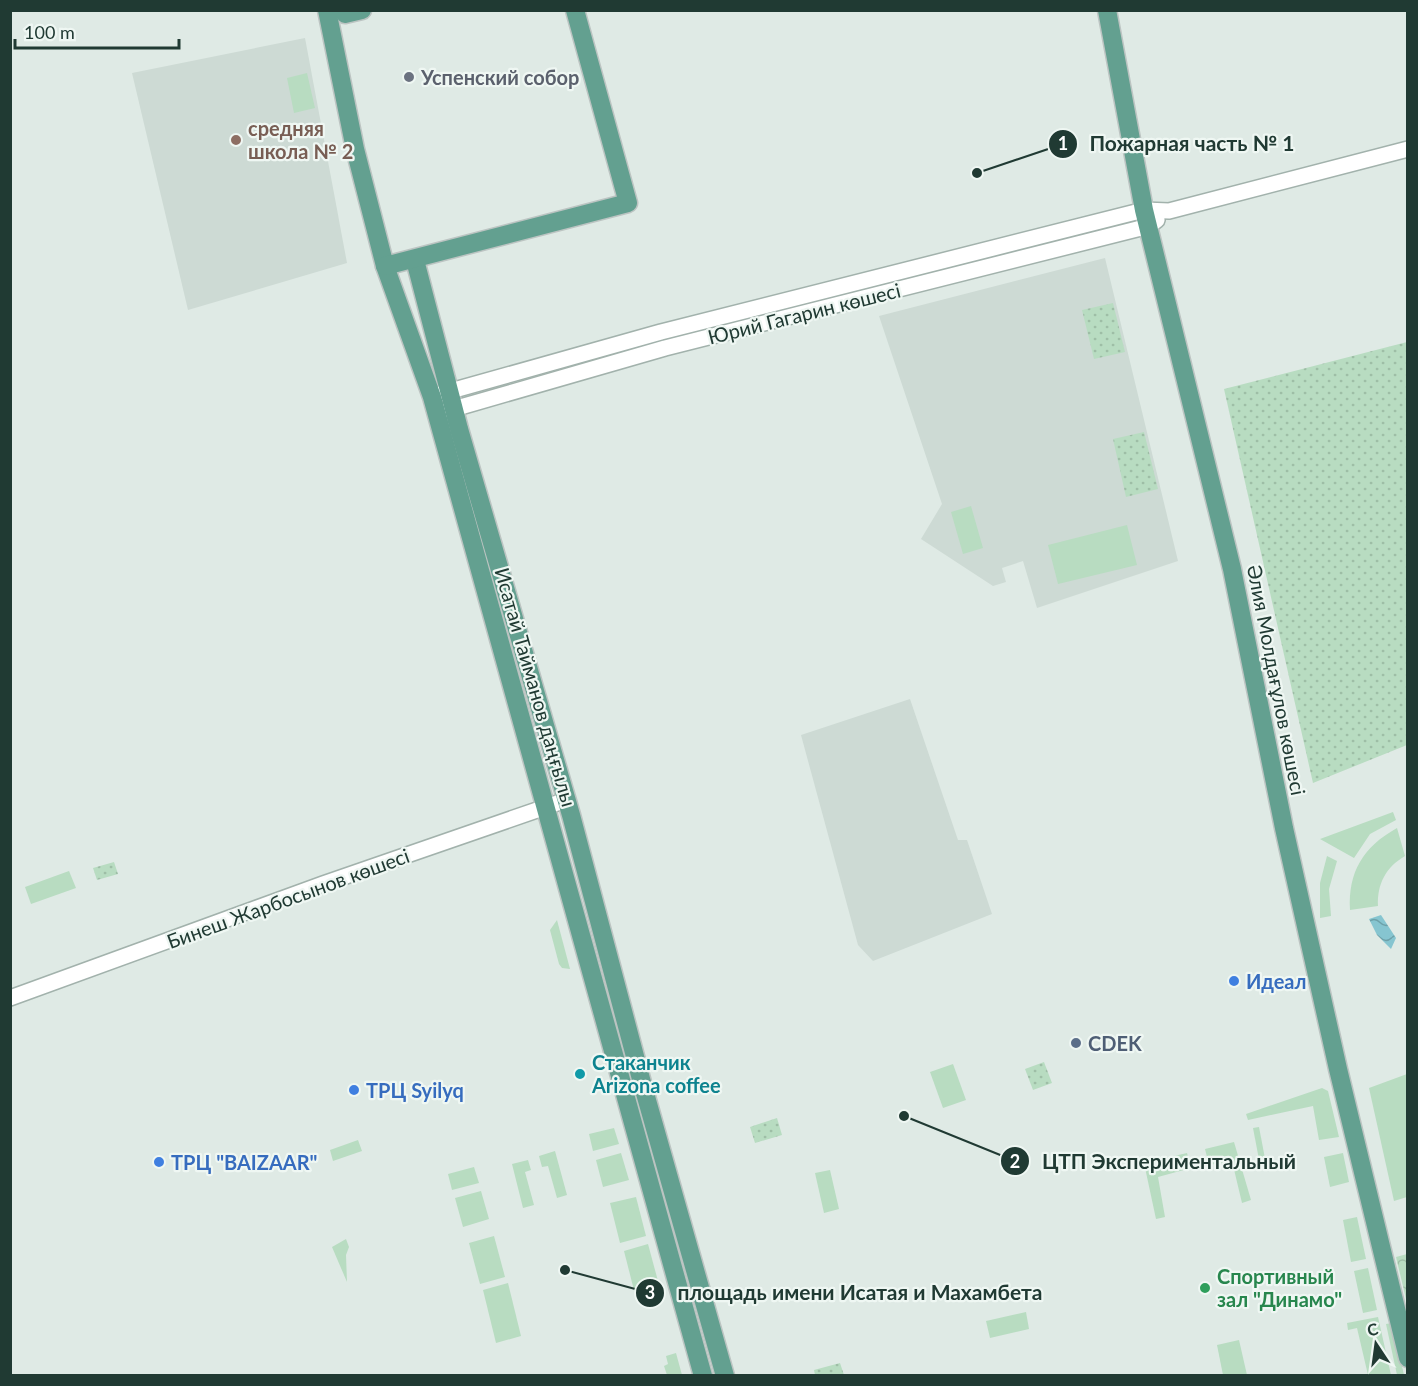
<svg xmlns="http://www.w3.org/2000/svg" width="1418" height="1386" font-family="Lato,sans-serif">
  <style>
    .built { fill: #cddad4 }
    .grass { fill: #b8dcc1 }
    .forest { fill: url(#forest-crowns) }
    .park { fill: url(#park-dots) }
    .water { fill: url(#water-waves) }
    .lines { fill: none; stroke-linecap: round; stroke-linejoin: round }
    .minor-casing { stroke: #a2b2ac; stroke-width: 18 }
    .major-casing { stroke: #bcc4c2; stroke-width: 21 }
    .minor { stroke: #fff; stroke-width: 15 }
    .major { stroke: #63a090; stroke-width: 18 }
    .worship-dot { fill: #6b7280; stroke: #eff7f3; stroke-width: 2 }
    .education-dot { fill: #8d6e63; stroke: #eff7f3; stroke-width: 2 }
    .shop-dot { fill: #3f7fe0; stroke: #eff7f3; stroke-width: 2 }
    .service-dot { fill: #5c6f8a; stroke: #eff7f3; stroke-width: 2 }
    .culture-dot { fill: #0f9aa8; stroke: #eff7f3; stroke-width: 2 }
    .leisure-dot { fill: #2e9e5b; stroke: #eff7f3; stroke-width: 2 }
    .labels { text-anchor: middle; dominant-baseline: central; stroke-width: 4.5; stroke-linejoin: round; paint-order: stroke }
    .worship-label { font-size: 20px; font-weight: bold; fill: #5b616d; stroke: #eff7f3; text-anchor: start }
    .education-label { font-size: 20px; font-weight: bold; fill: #785e54; stroke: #eff7f3; text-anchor: start }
    .street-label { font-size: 20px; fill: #203a33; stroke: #eff7f3 }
    .shop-label { font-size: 20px; font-weight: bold; fill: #366cbe; stroke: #eff7f3; text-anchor: start }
    .service-label { font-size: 20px; font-weight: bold; fill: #4e5e75; stroke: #eff7f3; text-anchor: start }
    .culture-label { font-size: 20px; font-weight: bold; fill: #0d838f; stroke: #eff7f3; text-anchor: start }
    .leisure-label { font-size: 20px; font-weight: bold; fill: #27864d; stroke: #eff7f3; text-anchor: start }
    .leader { fill: none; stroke: #203a33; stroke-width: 2 }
    .callout-dot { fill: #203a33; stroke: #eff7f3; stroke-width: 2 }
    .mark-label { font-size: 18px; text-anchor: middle; font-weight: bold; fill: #fff }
    .callout-label { font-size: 21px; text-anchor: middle; font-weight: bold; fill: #203a33; stroke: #eff7f3; stroke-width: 4.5; stroke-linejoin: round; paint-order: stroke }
  </style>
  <defs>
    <pattern id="forest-crowns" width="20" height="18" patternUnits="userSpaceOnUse" patternTransform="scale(1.5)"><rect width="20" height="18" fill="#b8dcc1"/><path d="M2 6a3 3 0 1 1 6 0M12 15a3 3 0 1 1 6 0" fill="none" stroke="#9ebea6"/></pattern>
    <pattern id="park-dots" width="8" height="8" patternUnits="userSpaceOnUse" patternTransform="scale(1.5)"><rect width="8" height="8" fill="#b8dcc1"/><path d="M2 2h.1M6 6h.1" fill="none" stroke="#9ebea6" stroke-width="1.8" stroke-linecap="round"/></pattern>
    <pattern id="water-waves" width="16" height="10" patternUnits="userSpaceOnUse" patternTransform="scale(1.5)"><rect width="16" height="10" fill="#86c5d0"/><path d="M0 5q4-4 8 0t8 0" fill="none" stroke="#6da1a9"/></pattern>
  </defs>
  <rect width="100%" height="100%" fill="#dfeae5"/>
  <!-- built -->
  <g class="built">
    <path d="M305,38L347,263L188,310L132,73Z"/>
    <path d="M1105,258L1178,561L1037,608L1023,561L1002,568L1006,582L993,586L921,539L942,504L879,316Z"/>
    <path d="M910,699L958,840H967L992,914L873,961L858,945L801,735Z"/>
  </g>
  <!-- grass -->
  <g class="grass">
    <path d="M307,73L315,108L294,113L287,78Z"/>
    <path d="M971,506L983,548L963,554L951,512Z"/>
    <path d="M1127,525L1137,565L1058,584L1048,545Z"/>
    <path d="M1393,812L1396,820L1370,834L1354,858L1320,839Z"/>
    <path d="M1397,828L1405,856C1386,867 1377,884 1378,906L1350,910C1348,872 1363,847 1397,828Z"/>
    <path d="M1327,856L1337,861L1329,889L1331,916L1320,918V883Z"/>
    <path d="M69,871L76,888L31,904L25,887Z"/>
    <path d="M557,920L570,969L562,968L559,964L550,930Z"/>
    <path d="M953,1064L966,1100L943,1108L930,1072Z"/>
    <path d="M1407,1074V1197L1394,1201L1369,1088Z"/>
    <path d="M1322,1088L1328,1091L1339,1137L1319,1140L1313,1106L1248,1120L1246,1114Z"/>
    <path d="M1259,1127L1267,1169L1261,1170L1253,1128Z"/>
    <path d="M614,1128L619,1144L593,1151L589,1134Z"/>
    <path d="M358,1140L362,1151L333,1161L330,1150Z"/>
    <path d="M1234,1142L1251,1200L1242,1203L1232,1161L1209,1165L1205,1149Z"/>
    <path d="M555,1151L567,1195L557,1198L548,1166L542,1167L539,1156Z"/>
    <path d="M621,1153L629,1180L603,1187L596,1160Z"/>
    <path d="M1187,1153L1191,1168L1158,1177L1165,1217L1156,1219L1144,1163Z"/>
    <path d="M1343,1153L1349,1182L1330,1187L1324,1157Z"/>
    <path d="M528,1160L531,1170L525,1172L534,1205L523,1208L512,1164Z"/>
    <path d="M474,1167L479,1183L452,1190L448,1174Z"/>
    <path d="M830,1170L839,1209L824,1213L815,1173Z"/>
    <path d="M481,1191L489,1219L463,1227L455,1198Z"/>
    <path d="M636,1197L646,1236L620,1243L610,1203Z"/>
    <path d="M1357,1217L1366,1259L1351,1262L1343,1220Z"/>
    <path d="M494,1236L505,1277L480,1284L469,1243Z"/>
    <path d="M346,1239L349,1247L346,1255L347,1282L332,1247Z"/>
    <path d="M648,1244L662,1296L637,1302L624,1251Z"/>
    <path d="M1368,1268L1377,1310L1363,1313L1354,1271Z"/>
    <path d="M508,1283L521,1336L496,1343L483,1290Z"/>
    <path d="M1026,1312L1029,1329L990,1338L986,1321Z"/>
    <path d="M1378,1317L1391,1375H1368L1357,1328L1348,1330L1347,1323Z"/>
    <path d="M1392,1323L1404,1375H1397L1386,1324Z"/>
    <path d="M1239,1340L1247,1375H1223L1217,1345Z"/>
    <path d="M676,1353L682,1375H667L664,1366L668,1364L666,1356Z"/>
  </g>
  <!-- forest -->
  <path class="forest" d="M1407,1254V1303L1396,1257Z"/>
  <!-- park -->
  <g class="park">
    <path d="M1113,303L1125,352L1094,359L1082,310Z"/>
    <path d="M1407,342V745L1313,783L1224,389Z"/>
    <path d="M1144,432L1158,489L1126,497L1113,439Z"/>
    <path d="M114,862L118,874L97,880L93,868Z"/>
    <path d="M1044,1062L1052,1083L1033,1090L1025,1069Z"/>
    <path d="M777,1118L782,1135L755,1143L750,1127Z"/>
    <path d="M840,1363L844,1375H815L814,1370Z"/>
  </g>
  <!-- water -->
  <path class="water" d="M1381,915L1396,938L1391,949L1377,935L1369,919Z"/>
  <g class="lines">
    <!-- minor casing -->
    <g class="minor-casing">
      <g id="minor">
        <path d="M440,394L661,332L1144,210L1169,211L1408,149"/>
        <path d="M443,412L665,348L1149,226L1157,220"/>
        <path d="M10,998L323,884L566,800"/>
      </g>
    </g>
    <!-- major casing -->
    <g class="major-casing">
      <g id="major">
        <path d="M327,10L355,149L385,266L432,397L703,1376"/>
        <path d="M345,10V14L362,10"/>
        <path d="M1107,10L1144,210L1232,569L1284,828L1338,1069L1408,1358"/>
        <path d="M415,260L459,429L571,815L641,1079L725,1376"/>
        <path d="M385,266L628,203L575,10"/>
      </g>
    </g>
    <!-- minor -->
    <use href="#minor" class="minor"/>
    <!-- major -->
    <use href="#major" class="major"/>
  </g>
  <!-- markers -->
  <circle class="worship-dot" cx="409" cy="77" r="6"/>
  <circle class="education-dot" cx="236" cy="140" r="6"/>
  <g class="shop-dot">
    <circle cx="1234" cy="981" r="6"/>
    <circle cx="354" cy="1090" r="6"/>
    <circle cx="159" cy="1162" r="6"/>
  </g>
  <circle class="service-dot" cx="1076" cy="1043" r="6"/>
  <circle class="culture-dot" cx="580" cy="1074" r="6"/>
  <circle class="leisure-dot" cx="1205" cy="1288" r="6"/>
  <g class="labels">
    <!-- worship labels -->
    <g class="worship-label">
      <text x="421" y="77">Успенский собор</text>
    </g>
    <!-- education labels -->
    <g class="education-label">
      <text x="248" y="128">cредняя<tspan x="248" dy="23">школа № 2</tspan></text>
    </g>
    <!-- street labels -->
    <g class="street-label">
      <text transform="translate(804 313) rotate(-14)">Юрий Гагарин көшесі</text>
      <text transform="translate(1277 680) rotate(79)">Әлия Молдағұлов көшесі</text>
      <text transform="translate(536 687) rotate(74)">Исатай Тайманов даңғылы</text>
      <text transform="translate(288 898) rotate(-20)">Бинеш Жарбосынов көшесі</text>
    </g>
    <!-- shop labels -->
    <g class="shop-label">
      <text x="1246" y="981">Идеал</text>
      <text x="366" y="1090">ТРЦ Syilyq</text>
      <text x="171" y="1162">ТРЦ "BAIZAAR"</text>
    </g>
    <!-- service labels -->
    <g class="service-label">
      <text x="1088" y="1043">CDEK</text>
    </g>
    <!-- culture labels -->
    <g class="culture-label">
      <text x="592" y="1062">Стаканчик<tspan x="592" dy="23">Arizona coffee</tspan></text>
    </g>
    <!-- leisure labels -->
    <g class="leisure-label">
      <text x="1217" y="1276">Спортивный<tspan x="1217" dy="23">зал "Динамо"</tspan></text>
    </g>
  </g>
  <!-- callouts -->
  <path class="leader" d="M977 173L1063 144M904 1116L1015 1161M565 1270L650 1293"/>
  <g class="callout-dot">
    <circle cx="977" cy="173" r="6"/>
    <circle cx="904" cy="1116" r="6"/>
    <circle cx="565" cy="1270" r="6"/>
    <circle cx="1063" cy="144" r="15"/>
    <circle cx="1015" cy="1161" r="15"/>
    <circle cx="650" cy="1293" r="15"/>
  </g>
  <g class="mark-label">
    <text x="1063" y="150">1</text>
    <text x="1015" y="1168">2</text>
    <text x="650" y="1299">3</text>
  </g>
  <g class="callout-label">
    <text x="1192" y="151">Пожарная часть № 1</text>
    <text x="1169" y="1169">ЦТП Экспериментальный</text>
    <text x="860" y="1300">площадь имени Исатая и Махамбета</text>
  </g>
  <!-- border -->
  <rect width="1418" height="1386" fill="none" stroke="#203a33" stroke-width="24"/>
  <!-- north arrow -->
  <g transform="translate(1376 1344) rotate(347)" stroke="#eff7f3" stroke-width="4.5" paint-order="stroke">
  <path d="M0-4.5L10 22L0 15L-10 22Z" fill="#203a33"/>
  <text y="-9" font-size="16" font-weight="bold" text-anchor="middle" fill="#203a33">С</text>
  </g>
  <!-- scale -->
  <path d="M15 39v9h164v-9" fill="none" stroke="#203a33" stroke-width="3"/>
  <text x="24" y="39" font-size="18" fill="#203a33" stroke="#eff7f3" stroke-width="4.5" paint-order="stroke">100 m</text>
</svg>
